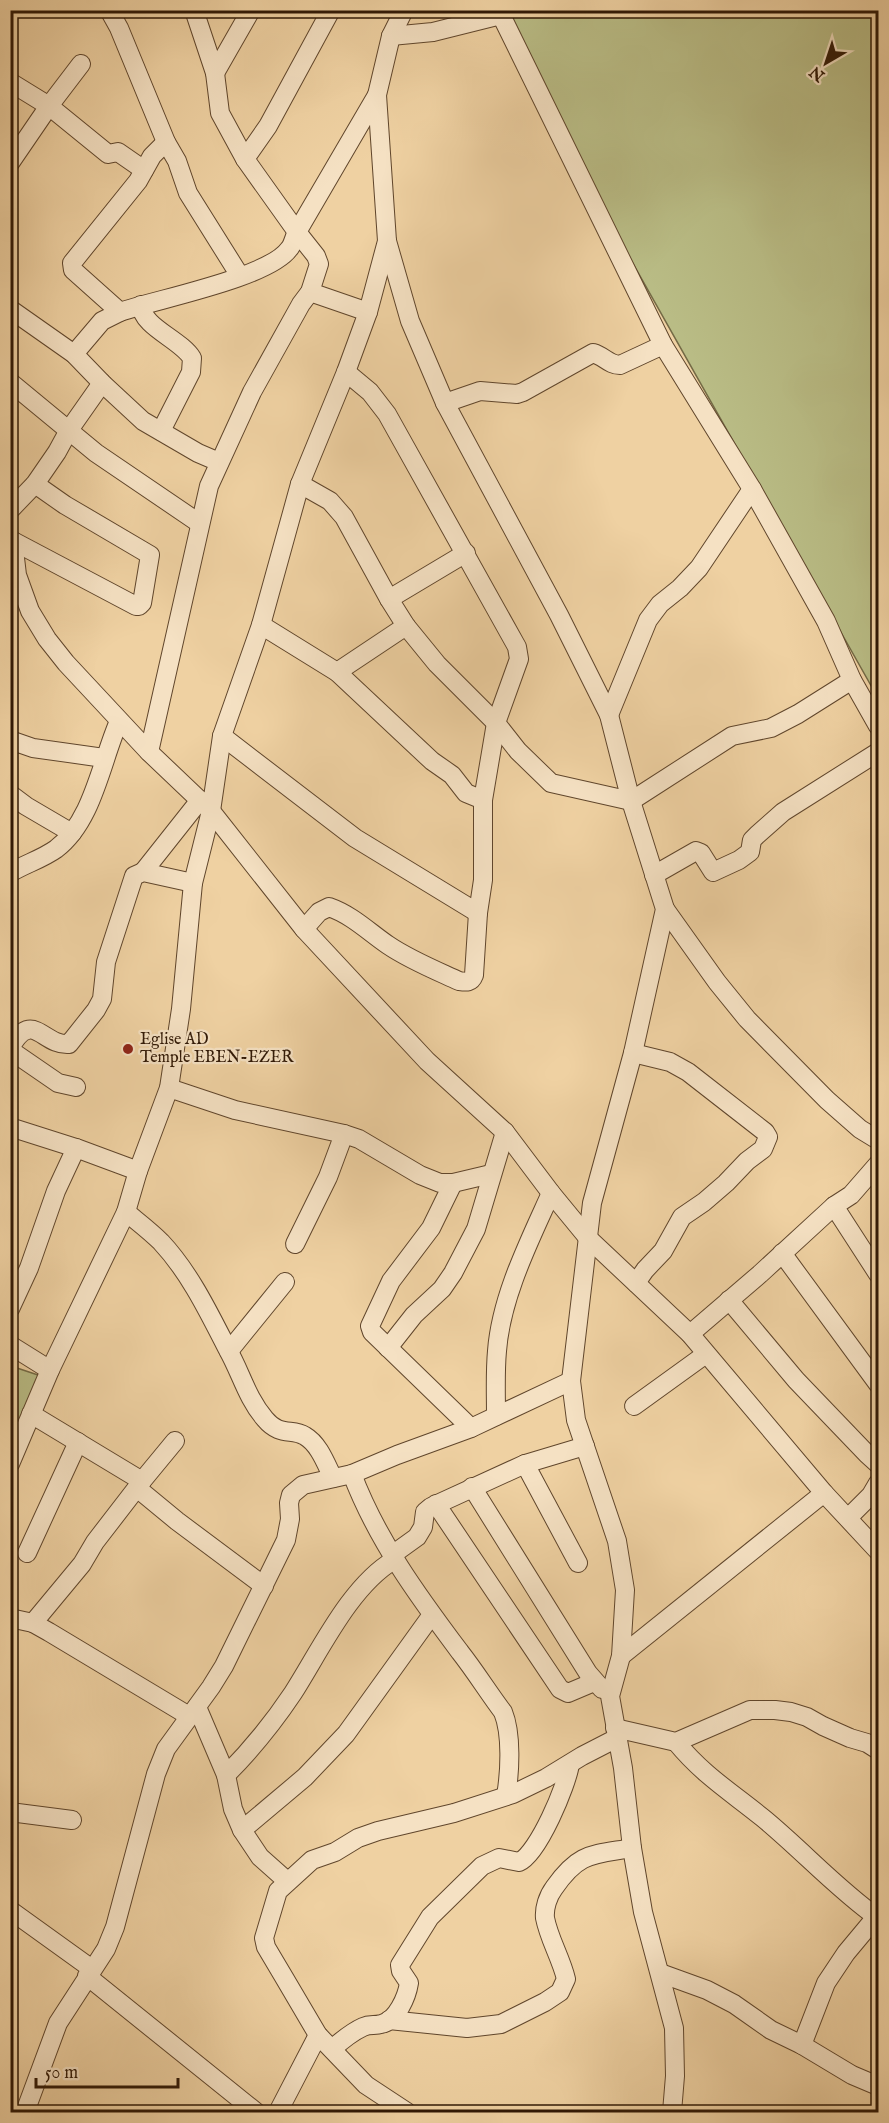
<svg xmlns="http://www.w3.org/2000/svg" width="889" height="2123" font-family="'IM FELL English',serif">
  <style>
    .green { fill: #b9bc85; stroke: #746a45; stroke-width: 1.5 }
    .lines { fill: none; stroke-linecap: round; stroke-linejoin: round }
    .minor-casing { stroke: #60462c; stroke-width: 20 }
    .minor { stroke: #f5e1c3; stroke-width: 18 }
    .poi-dot { fill: #8f2418; stroke: #f5e1c3; stroke-width: 2 }
    .labels { text-anchor: middle; dominant-baseline: central; stroke-width: 4.5; stroke-linejoin: round; paint-order: stroke }
    .poi-label { font-size: 16px; fill: #301805; stroke: #f5e1c3; text-anchor: start }
  </style>
  <rect width="100%" height="100%" fill="#efd1a2"/>
  <filter id="stains"><feTurbulence type="fractalNoise" baseFrequency=".00333" numOctaves="4"/><feColorMatrix values="0 0 0 0 .2 0 0 0 0 .09 0 0 0 0 .02 0 0 0 .5 -.17"/></filter>
  <radialGradient id="worn" r=".72"><stop offset=".6" stop-color="#630" stop-opacity="0"/><stop offset="1" stop-color="#630" stop-opacity=".3"/></radialGradient>
  <!-- green -->
  <g class="green">
    <path d="M527,10L878,11V698L499,26Z"/>
    <path d="M11,1366L41,1376L11,1469Z"/>
  </g>
  <g class="lines">
    <!-- minor casing -->
    <g class="minor-casing">
      <g id="minor">
        <path d="M109,10L119,28L166,142L177,161L188,193L240,276"/>
        <path d="M496,10L501,15L663,345L752,489L826,621L852,680L878,726"/>
        <path d="M391,36L433,32L501,15L508,10"/>
        <path d="M215,73L251,10"/>
        <path d="M10,82L49,106L108,154L118,152L144,170"/>
        <path d="M245,159L268,126L331,10"/>
        <path d="M10,163L49,106L81,64"/>
        <path d="M387,241L410,321L445,403L559,615L609,715L631,801L665,909L633,1053L592,1203L571,1381L576,1420L617,1541L625,1590L621,1656L610,1696L623,1768L632,1848L643,1912L674,2028L675,2076L672,2112"/>
        <path d="M310,292L368,312"/>
        <path d="M141,305C142,327 180,339 192,358L191,372L161,431"/>
        <path d="M10,309L74,354L102,383L143,421L198,453L219,462"/>
        <path d="M120,312L73,270L72,263L138,181L152,156L166,142"/>
        <path d="M74,354L102,321L120,312C157,299 268,278 289,249C293,245 294,237 297,232L377,95"/>
        <path d="M10,382L96,453L199,523"/>
        <path d="M445,403L480,391L517,394L523,392L593,353C604,356 609,365 620,365L663,345"/>
        <path d="M300,484L330,501L344,517L389,599L406,626L437,664L496,723L518,751L551,783L631,801L732,736L771,728L798,714L852,680"/>
        <path d="M10,510L35,484L57,452L69,430L102,383"/>
        <path d="M10,539L13,541L17,575L30,611L47,639L66,663L149,752L211,811L304,929L427,1061L505,1132L551,1193L588,1238L690,1334L824,1493L878,1551"/>
        <path d="M13,541L136,606H139L142,603L150,555L65,505L35,484"/>
        <path d="M389,599L466,553"/>
        <path d="M261,625L337,672L432,761L452,775L466,793L483,800"/>
        <path d="M337,672L406,626"/>
        <path d="M609,715L648,620L660,604L680,588L699,568L752,489"/>
        <path d="M222,736L355,838L478,913L483,880V800L496,723L519,659L517,647L387,414L370,392L346,372"/>
        <path d="M10,740L33,748L104,758"/>
        <path d="M149,752L209,486L252,392L301,304L310,292L319,264L316,256L297,232L245,159L220,113L215,73L194,10"/>
        <path d="M10,794L26,806L72,833"/>
        <path d="M143,872L200,800"/>
        <path d="M10,873C25,864 42,859 56,849C93,821 101,762 119,721"/>
        <path d="M654,875L696,851L701,853L713,872L739,860L750,852L752,840L757,835L783,812L878,752"/>
        <path d="M665,909L717,982L747,1019L827,1100L860,1129L878,1140"/>
        <path d="M304,929L319,912L329,907C352,915 369,932 388,945C410,960 435,970 459,981C466,982 471,983 474,975L478,913"/>
        <path d="M10,1048C33,1008 42,1046 69,1044L96,1010L102,999L106,962L134,876L143,872L193,883"/>
        <path d="M10,1050L58,1083L76,1087"/>
        <path d="M633,1053L670,1062L688,1072L765,1132L768,1137L763,1149L747,1161L726,1183L704,1202L682,1217L663,1251L645,1270L636,1283"/>
        <path d="M169,1088L235,1110L344,1134L359,1139L420,1175L440,1183H453L491,1174"/>
        <path d="M10,1127L76,1148L138,1171"/>
        <path d="M453,1183L431,1228L391,1281L370,1326L372,1332L471,1428"/>
        <path d="M834,1206L878,1274"/>
        <path d="M126,1212C138,1222 150,1231 161,1242C190,1273 209,1313 228,1350C241,1373 247,1398 265,1419C280,1437 292,1428 305,1436C319,1444 326,1464 333,1478"/>
        <path d="M295,1244L328,1177L344,1134"/>
        <path d="M782,1253L878,1384"/>
        <path d="M729,1300L796,1380L867,1454L878,1464"/>
        <path d="M10,1309L29,1268L56,1191L76,1148"/>
        <path d="M690,1334L760,1274L834,1206L851,1195L878,1164"/>
        <path d="M10,1345L50,1370"/>
        <path d="M388,1348L414,1315L442,1289L453,1273L476,1229L505,1132"/>
        <path d="M229,1351L285,1282"/>
        <path d="M634,1406L706,1354"/>
        <path d="M31,1414L142,1481"/>
        <path d="M496,1416C496,1394 495,1372 497,1351C501,1297 529,1242 551,1193"/>
        <path d="M10,1464L50,1370L126,1212L138,1171L169,1088L181,1009L193,883L211,811L222,736L261,625L300,484L346,372L368,312L387,241L377,95L391,36L404,10"/>
        <path d="M525,1464L578,1563"/>
        <path d="M352,1474C377,1540 418,1596 460,1652C475,1671 488,1692 503,1712C512,1734 510,1772 506,1796"/>
        <path d="M472,1487L588,1673L602,1689"/>
        <path d="M137,1488L177,1521L264,1586"/>
        <path d="M436,1504L560,1689L568,1693L594,1682"/>
        <path d="M848,1518L871,1495L878,1483"/>
        <path d="M27,1553L78,1442"/>
        <path d="M392,1555L417,1537L423,1527L425,1512L431,1507L525,1464L585,1446"/>
        <path d="M10,1618L33,1623L49,1632L189,1716"/>
        <path d="M33,1623L82,1564L95,1542L142,1481L175,1441"/>
        <path d="M621,1656L824,1493"/>
        <path d="M197,1707L226,1775L233,1809L242,1830L260,1857L287,1881"/>
        <path d="M615,1728L676,1742L750,1710H775L791,1712L807,1717L823,1726L850,1738L867,1743L878,1750"/>
        <path d="M676,1742C703,1775 731,1792 763,1818C802,1850 837,1889 878,1918"/>
        <path d="M226,1775C251,1750 273,1723 293,1693C320,1651 350,1586 394,1560"/>
        <path d="M10,1812L72,1820"/>
        <path d="M242,1830L305,1777L346,1734L431,1616"/>
        <path d="M10,1910L92,1969"/>
        <path d="M660,1973L707,1990L734,2004L771,2030L802,2045L852,2075L878,2086"/>
        <path d="M87,1976L256,2112"/>
        <path d="M389,2020L467,2028L501,2024L545,2002L560,1992L566,1979C561,1958 549,1939 545,1918C544,1908 548,1896 554,1888C579,1852 592,1855 632,1848"/>
        <path d="M802,2045L826,1983L846,1953L876,1917"/>
        <path d="M332,2049C341,2041 352,2032 363,2027C370,2024 375,2026 381,2024C397,2021 407,1996 409,1983L401,1971L400,1965L430,1917L482,1866L499,1858L519,1862C538,1854 567,1785 570,1764"/>
        <path d="M25,2112L58,2023L106,1949L115,1927L156,1774L166,1749L211,1687L224,1666L286,1540L290,1519L289,1503L291,1495L303,1485L352,1474L397,1455L471,1428L571,1381"/>
        <path d="M278,2112L318,2035"/>
        <path d="M407,2112L366,2085L318,2035L285,1979L266,1947L264,1938L278,1891L312,1860L335,1852L358,1838L378,1831L454,1813L513,1794L546,1778L582,1756L617,1738"/>
      </g>
    </g>
    <!-- minor -->
    <use href="#minor" class="minor"/>
  </g>
  <!-- markers -->
  <circle class="poi-dot" cx="128" cy="1049" r="6"/>
  <g class="labels">
    <!-- poi labels -->
    <g class="poi-label">
      <text x="140" y="1040">Eglise AD<tspan x="140" dy="18">Temple EBEN-EZER</tspan></text>
    </g>
  </g>
  <!-- margin -->
  <rect width="889" height="2123" fill="none" stroke="#efd1a2" stroke-width="36"/>
  <rect x="12" y="12" width="865" height="2099" fill="none" stroke="#301805" stroke-width="3"/>
  <rect x="18" y="18" width="853" height="2087" fill="none" stroke="#301805" stroke-width="1.5"/>
  <!-- north arrow -->
  <g transform="translate(826 63) rotate(219)" stroke="#f5e1c3" stroke-width="4.5" paint-order="stroke">
  <path d="M0-4.5L10 22L0 15L-10 22Z" fill="#301805"/>
  <text y="-9" font-size="16" font-weight="bold" text-anchor="middle" fill="#301805">N</text>
  </g>
  <!-- scale -->
  <path d="M36 2078v9h142v-9" fill="none" stroke="#301805" stroke-width="3"/>
  <text x="45" y="2078" font-size="18" fill="#301805" stroke="#f5e1c3" stroke-width="4.5" paint-order="stroke">50 m</text>
  <rect width="100%" height="100%" filter="url(#stains)"/>
  <rect width="100%" height="100%" fill="url(#worn)"/>
</svg>
